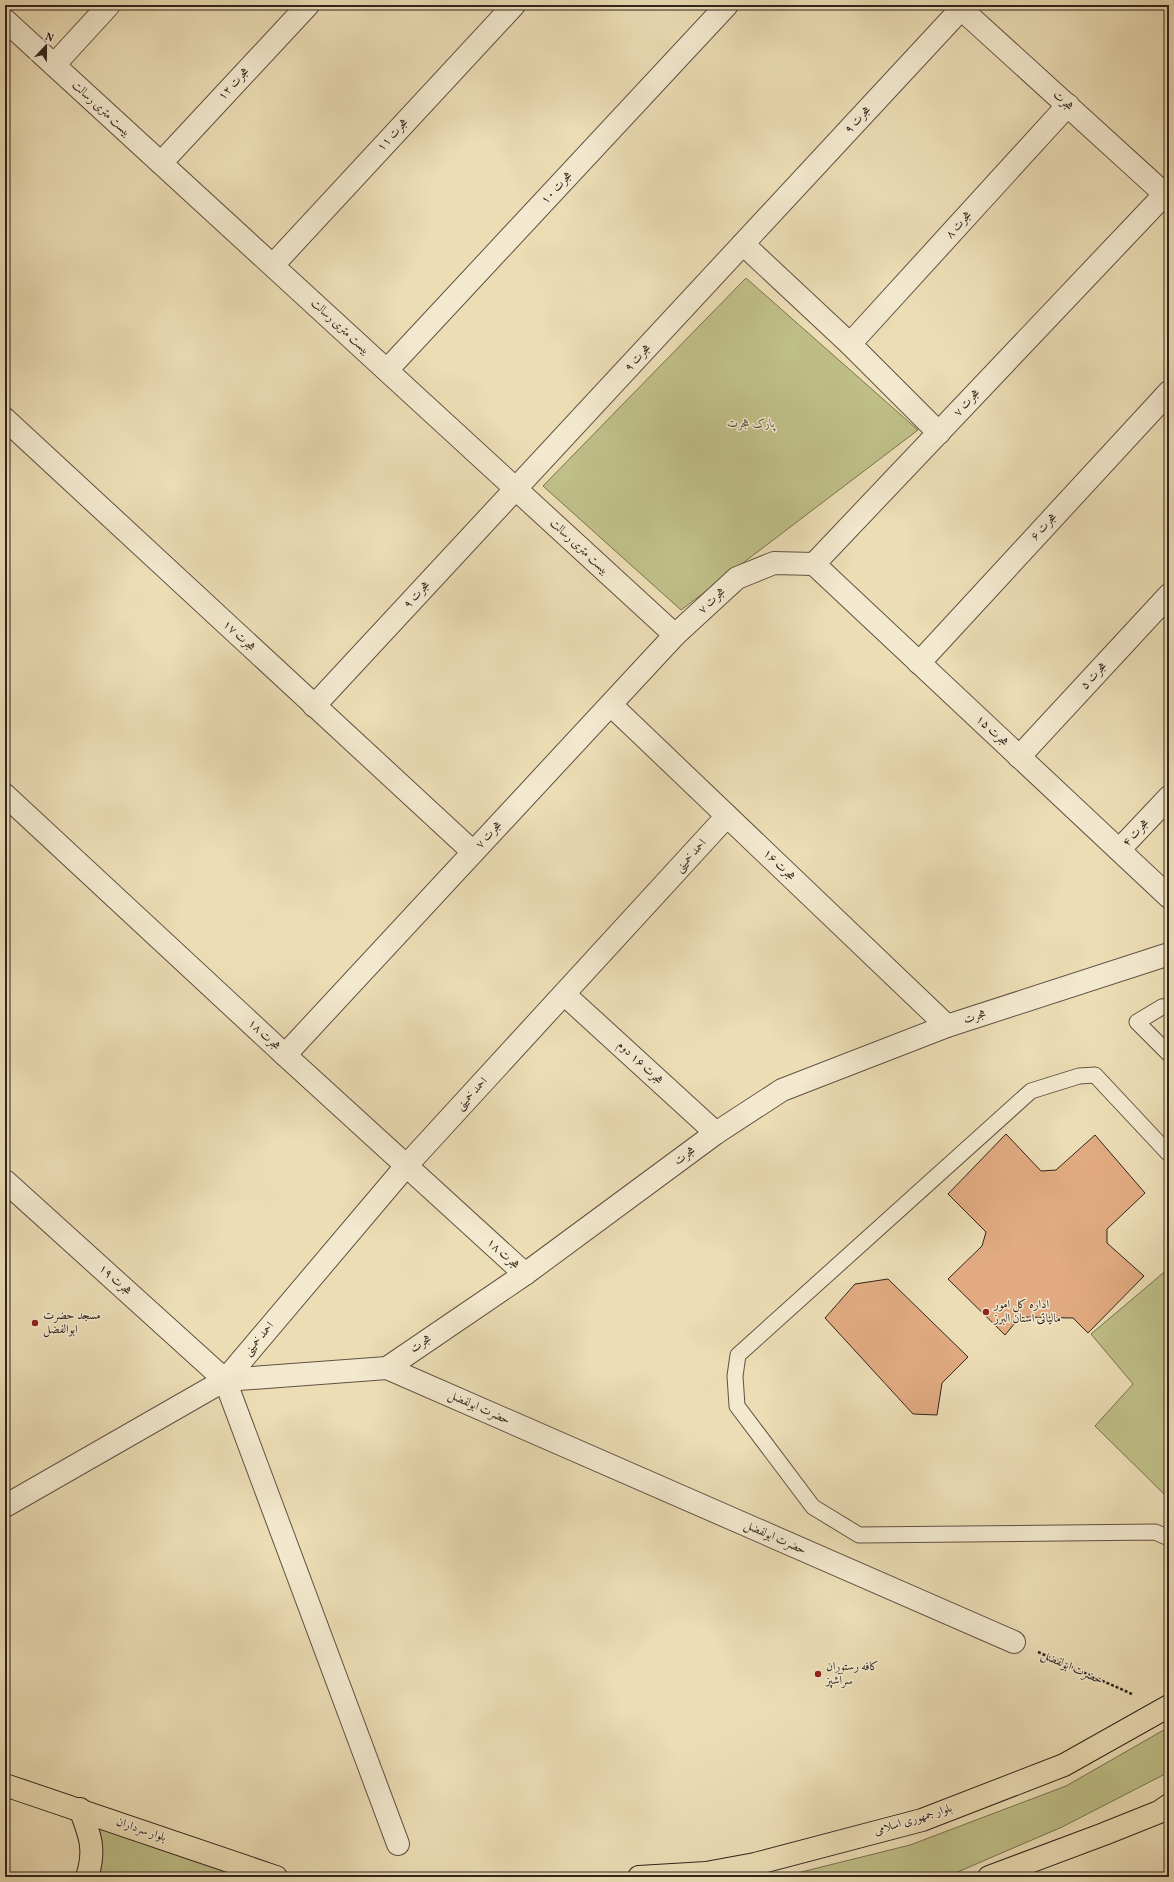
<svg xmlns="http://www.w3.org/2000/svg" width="1174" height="1882" font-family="Vollkorn,Amiri,serif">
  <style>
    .green { fill: #bfbf88; stroke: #787252 }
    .building { fill: #e2ab82; stroke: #31241d }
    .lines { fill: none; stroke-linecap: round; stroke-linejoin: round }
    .service-casing { stroke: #605243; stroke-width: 17 }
    .minor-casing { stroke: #605243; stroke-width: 24 }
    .tertiary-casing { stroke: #605243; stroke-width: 24 }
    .primary-casing { stroke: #31241d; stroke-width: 24 }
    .path { stroke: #31241d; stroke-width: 2.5; stroke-dasharray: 3 2; stroke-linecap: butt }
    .service { stroke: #f3e9cf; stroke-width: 15 }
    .minor { stroke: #f3e9cf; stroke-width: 22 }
    .tertiary { stroke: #f3e9cf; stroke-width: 22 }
    .primary { stroke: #ecddb5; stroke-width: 22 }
    .poi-dot { fill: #8f2418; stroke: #f3e9cf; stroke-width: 1.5 }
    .labels { text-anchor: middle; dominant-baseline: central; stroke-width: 3; stroke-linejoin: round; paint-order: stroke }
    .street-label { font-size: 12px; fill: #31241d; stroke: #f3e9cf }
    .park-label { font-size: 12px; font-style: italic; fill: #544b38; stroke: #f3e9cf }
    .poi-label { font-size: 12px; fill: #31241d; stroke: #f3e9cf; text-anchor: start }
  </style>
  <rect width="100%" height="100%" fill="#ecddb5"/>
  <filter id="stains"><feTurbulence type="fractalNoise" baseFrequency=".005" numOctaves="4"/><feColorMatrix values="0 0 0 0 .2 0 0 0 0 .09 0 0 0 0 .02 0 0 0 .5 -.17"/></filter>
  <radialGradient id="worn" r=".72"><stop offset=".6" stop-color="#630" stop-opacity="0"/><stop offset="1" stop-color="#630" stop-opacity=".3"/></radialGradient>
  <!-- green -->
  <g class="green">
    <path d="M1149,5H1169V10H1165Z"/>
    <path d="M746,278L918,430L681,610L543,486Z"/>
    <path d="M1169,1268V1499L1095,1426L1133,1384L1091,1334Z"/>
    <path d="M1169,1727V1772L1062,1827L946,1877H781L910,1845L1066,1786Z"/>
    <path d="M96,1825L242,1877H99C104,1859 100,1843 96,1825Z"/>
  </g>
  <!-- building -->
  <g class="building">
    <path d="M1006,1134L1041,1171L1056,1170L1095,1135L1145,1193L1107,1229V1243L1144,1276L1088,1333L1073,1318L1020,1317L1005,1335L948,1279L982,1246L986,1232L948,1194Z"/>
    <path d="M888,1279L968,1357L942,1383L937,1415L913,1414L825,1318L855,1284Z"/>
  </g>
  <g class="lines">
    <!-- service casing -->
    <g class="service-casing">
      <g id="service">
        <path d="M1169,1006L1162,1007L1137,1022L1169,1054"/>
        <path d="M1169,1154L1095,1075L1079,1076L1031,1091L738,1355L735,1376L737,1406L813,1507L859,1535L1155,1532L1169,1538"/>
      </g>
    </g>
    <!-- minor casing -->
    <g class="minor-casing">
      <g id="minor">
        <path d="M5,20L675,635"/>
        <path d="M54,65L109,5"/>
        <path d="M161,163L308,5"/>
        <path d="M743,244L850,344L939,433"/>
        <path d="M273,265L514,5"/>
        <path d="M850,344L1068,105"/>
        <path d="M387,370L727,5"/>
        <path d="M5,419L473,852"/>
        <path d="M814,564L1169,897"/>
        <path d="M919,663L1169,392"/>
        <path d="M611,705L947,1026"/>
        <path d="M314,706L961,9"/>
        <path d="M1019,757L1169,595"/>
        <path d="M5,795L285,1055L525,1274"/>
        <path d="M1119,850L1169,797"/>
        <path d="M564,994L716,1133"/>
        <path d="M285,1055L675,635L737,578L774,563L814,564L1165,194"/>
        <path d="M5,1181L225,1380L398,1844"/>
        <path d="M387,1368L1014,1642"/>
        <path d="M225,1380L387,1368L525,1274L716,1133L782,1090L947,1026L1169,954"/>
        <path d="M5,1506L225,1380L406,1166L727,816"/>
      </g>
    </g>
    <!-- tertiary casing -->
    <g class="tertiary-casing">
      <path id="tertiary" d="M957,5L1169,198"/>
    </g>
    <!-- primary casing -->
    <g class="primary-casing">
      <g id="primary">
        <path d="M5,1785L276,1877"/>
        <path d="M80,1809C90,1835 96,1850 87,1877"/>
        <path d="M639,1877L706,1873L755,1864L922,1820L1064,1765L1169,1706"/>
        <path d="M989,1877L1104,1834L1159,1812L1169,1805"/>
      </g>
    </g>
    <!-- path -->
    <path class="path" d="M1038,1652L1132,1694"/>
    <!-- service -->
    <use href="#service" class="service"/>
    <!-- minor -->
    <use href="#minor" class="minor"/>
    <!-- tertiary -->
    <use href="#tertiary" class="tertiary"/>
    <!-- primary -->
    <use href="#primary" class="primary"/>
  </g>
  <!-- markers -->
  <g class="poi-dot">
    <circle cx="986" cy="1312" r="4"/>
    <circle cx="35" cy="1323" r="4"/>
    <circle cx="818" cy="1674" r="4"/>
  </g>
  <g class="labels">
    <!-- street labels -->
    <g class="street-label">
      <text transform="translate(234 84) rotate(-47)">هجرت ۱۲</text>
      <text transform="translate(1063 101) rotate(42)">هجرت</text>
      <text transform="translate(101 109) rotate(43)">بیست متری رسالت</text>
      <text transform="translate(858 120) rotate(-47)">هجرت ۹</text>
      <text transform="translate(393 135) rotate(-47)">هجرت ۱۱</text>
      <text transform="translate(557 188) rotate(-47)">هجرت ۱۰</text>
      <text transform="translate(959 225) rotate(-48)">هجرت ۸</text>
      <text transform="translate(340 327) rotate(43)">بیست متری رسالت</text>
      <text transform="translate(638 358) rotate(-47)">هجرت ۹</text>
      <text transform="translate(967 403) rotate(-47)">هجرت ۷</text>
      <text transform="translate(1044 527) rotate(-47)">هجرت ۶</text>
      <text transform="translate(579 547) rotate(43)">بیست متری رسالت</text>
      <text transform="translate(417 595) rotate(-47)">هجرت ۹</text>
      <text transform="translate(712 601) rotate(-43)">هجرت ۷</text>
      <text transform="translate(239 636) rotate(43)">هجرت ۱۷</text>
      <text transform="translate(1094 676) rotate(-47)">هجرت ۵</text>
      <text transform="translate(992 731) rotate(43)">هجرت ۱۵</text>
      <text transform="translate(1136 833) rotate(-47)">هجرت ۴</text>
      <text transform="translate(489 835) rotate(-47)">هجرت ۷</text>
      <text transform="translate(691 856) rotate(-48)">احمد خمینی</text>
      <text transform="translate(779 865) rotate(44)">هجرت ۱۶</text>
      <text transform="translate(975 1017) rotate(-18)">هجرت</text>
      <text transform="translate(264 1035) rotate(43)">هجرت ۱۸</text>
      <text transform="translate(640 1063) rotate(43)">هجرت ۱۶ دوم</text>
      <text transform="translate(472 1094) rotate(-47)">احمد خمینی</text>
      <text transform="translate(685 1156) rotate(-36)">هجرت</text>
      <text transform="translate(503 1254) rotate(42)">هجرت ۱۸</text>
      <text transform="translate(115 1280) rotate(42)">هجرت ۱۹</text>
      <text transform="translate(259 1339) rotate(-50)">احمد خمینی</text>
      <text transform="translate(421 1344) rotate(-34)">هجرت</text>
      <text transform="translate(479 1408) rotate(24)">حضرت ابولفضل</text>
      <text transform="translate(775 1538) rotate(24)">حضرت ابولفضل</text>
      <text transform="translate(1072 1668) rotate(24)">حضرت ابولفضل</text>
      <text transform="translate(913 1820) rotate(-17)">بلوار جمهوری اسلامی</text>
      <text transform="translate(141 1830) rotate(19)">بلوار سرداران</text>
    </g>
    <!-- park labels -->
    <g class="park-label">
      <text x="751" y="424">پارک هجرت</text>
    </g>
    <!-- poi labels -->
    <g class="poi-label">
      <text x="994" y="1305">اداره کل امور<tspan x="994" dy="14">مالیاتی استان البرز</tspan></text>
      <text x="43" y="1316">مسجد حضرت<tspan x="43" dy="14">ابوالفضل</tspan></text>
      <text x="826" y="1667">کافه رستوران<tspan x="826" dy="14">سرآشپز</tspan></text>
    </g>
  </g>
  <!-- margin -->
  <rect width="1174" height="1882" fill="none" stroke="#ecddb5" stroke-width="20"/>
  <rect x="6" y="6" width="1162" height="1870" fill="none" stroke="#31241d" stroke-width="2"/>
  <rect x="10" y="10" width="1154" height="1862" fill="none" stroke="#31241d"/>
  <!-- north arrow -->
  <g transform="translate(46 46) rotate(22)" stroke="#f3e9cf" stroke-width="3" paint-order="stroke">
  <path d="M0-3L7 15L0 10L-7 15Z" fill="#31241d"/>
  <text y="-6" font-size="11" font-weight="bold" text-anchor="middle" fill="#31241d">N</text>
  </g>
  <rect width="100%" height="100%" filter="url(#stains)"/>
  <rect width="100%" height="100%" fill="url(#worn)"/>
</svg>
